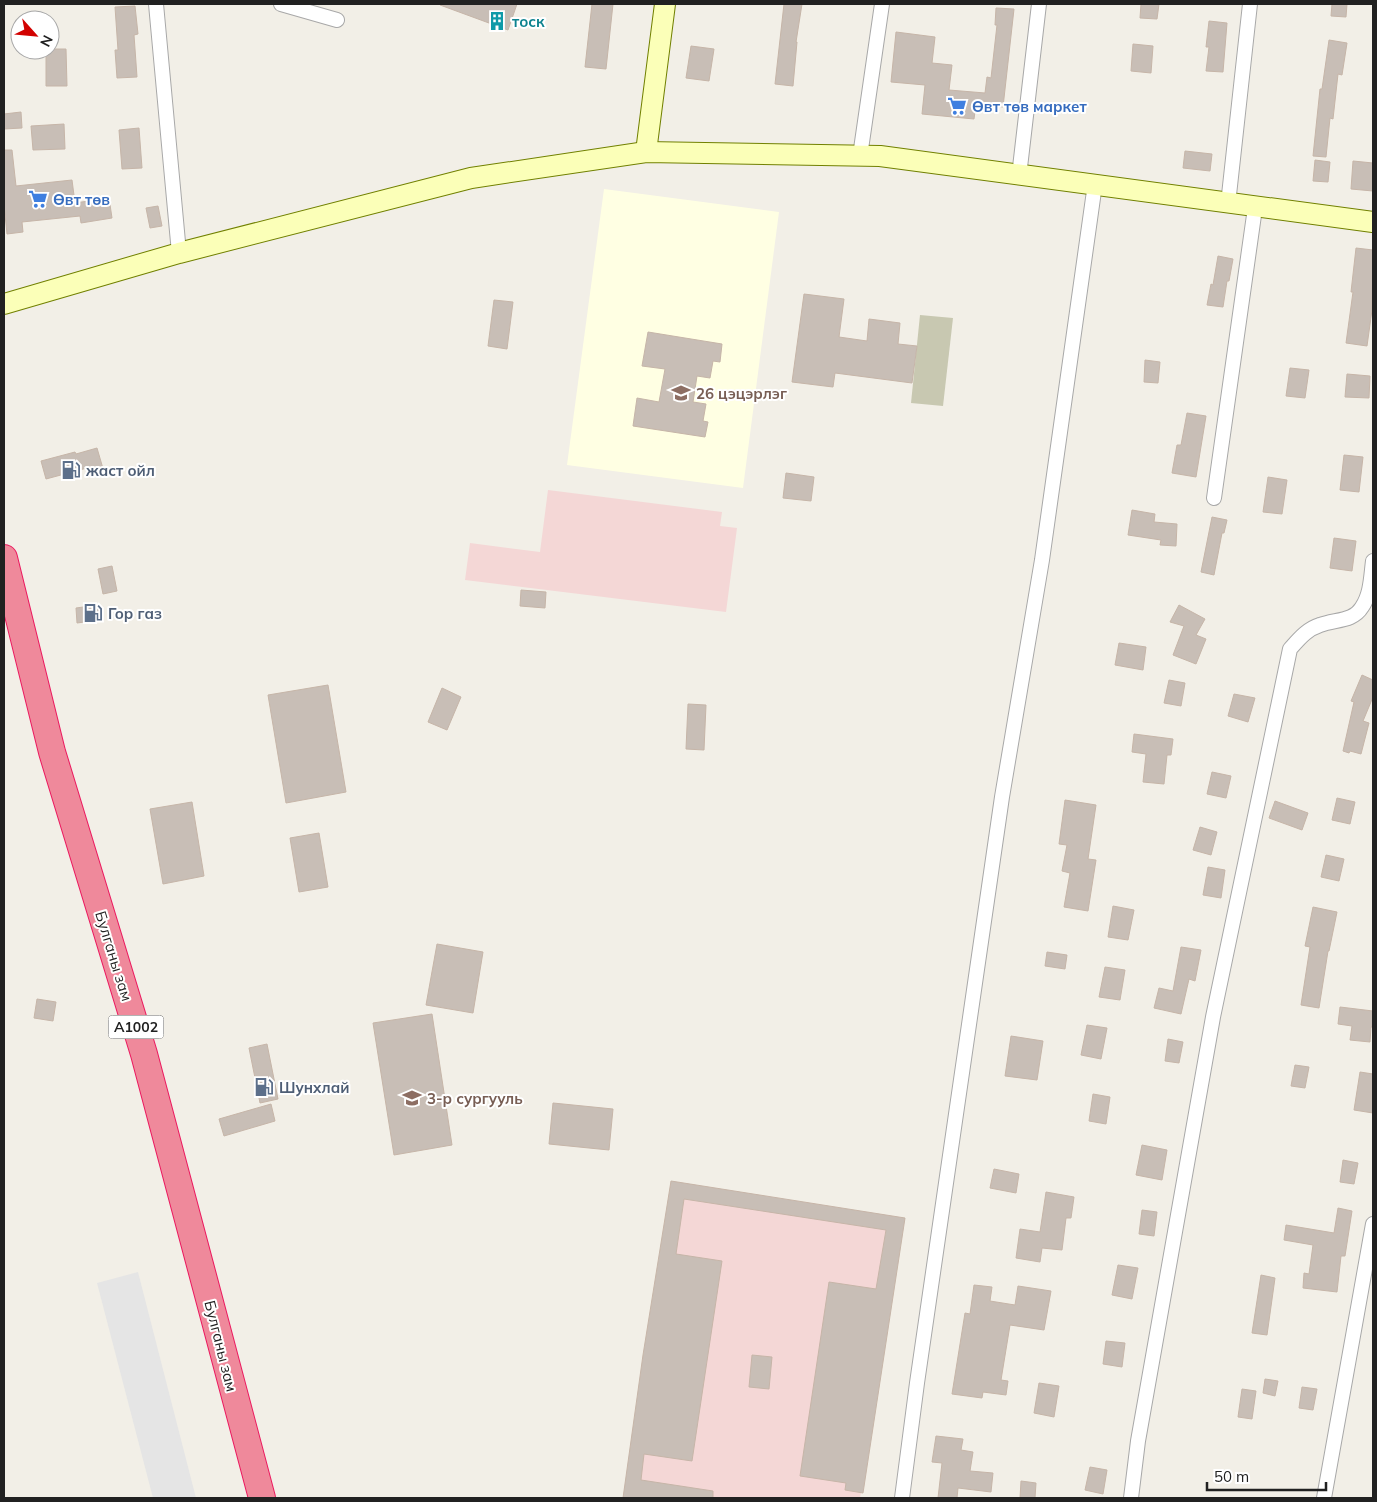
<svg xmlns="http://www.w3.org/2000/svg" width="1377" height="1502" font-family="Mulish,sans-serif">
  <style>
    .commercial { fill: #f4d7d6 }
    .education { fill: #ffffe3 }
    .construction { fill: #c8c8b1 }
    .parking { fill: #e5e5e5 }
    .building { fill: #c8beb6; stroke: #c6b5a8 }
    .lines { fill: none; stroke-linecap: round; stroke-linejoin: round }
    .street-casing { stroke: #a8a8a8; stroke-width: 16 }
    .secondary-casing { stroke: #718000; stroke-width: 22 }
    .highway-casing { stroke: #eb195f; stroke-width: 28 }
    .street { stroke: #fff; stroke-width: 14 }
    .secondary { stroke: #fbffb8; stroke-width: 20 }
    .highway { stroke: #ef899b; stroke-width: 26 }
    .labels { text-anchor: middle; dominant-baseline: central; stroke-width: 4; stroke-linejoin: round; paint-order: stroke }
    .shield { fill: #fff; stroke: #646464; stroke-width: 1 }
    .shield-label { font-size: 14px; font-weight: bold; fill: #212121 }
    .culture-label { font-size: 15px; font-weight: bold; fill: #0d838f; stroke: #fff; text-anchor: start }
    .shop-label { font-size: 15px; font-weight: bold; fill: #366cbe; stroke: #fff; text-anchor: start }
    .education-label { font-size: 15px; font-weight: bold; fill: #785e54; stroke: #fff; text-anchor: start }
    .service-label { font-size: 15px; font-weight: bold; fill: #4e5e75; stroke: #fff; text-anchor: start }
    .street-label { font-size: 15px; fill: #212121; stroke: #fff }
  </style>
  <rect width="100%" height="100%" fill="#f2efe7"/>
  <!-- commercial -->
  <g class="commercial">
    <path d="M548,490L722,512L720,526L737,528L726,612L465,580L470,543L540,552Z"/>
    <path d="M671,1181L905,1218L860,1498H623Z"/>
  </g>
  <!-- education -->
  <path class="education" d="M604,189L779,212L743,488L567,465Z"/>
  <!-- construction -->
  <path class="construction" d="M920,315L953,318L943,406L911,403Z"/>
  <!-- parking -->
  <path class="parking" d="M138,1272L196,1498H153L97,1283Z"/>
  <!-- building -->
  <g class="building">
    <path d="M441,4H517L508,30L440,5Z"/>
    <path d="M592,4H613L606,69L585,67Z"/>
    <path d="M784,4H802L796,42H797L793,86L775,84Z"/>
    <path d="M1141,4H1159L1157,19L1140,18Z"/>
    <path d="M1332,4H1347L1346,17L1331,16Z"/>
    <path d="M135,6L138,34L134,35L137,77L117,78L115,50H118L115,7Z"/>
    <path d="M996,8L1014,9L1003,107L976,104L974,119L922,114L925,85L891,82L896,32L935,37L932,63L952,65L949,90L985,93L987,77L991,78L997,25H995Z"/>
    <path d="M1209,21L1227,23L1223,72L1206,71L1209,47H1206Z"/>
    <path d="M1329,40L1347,43L1342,75L1338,74L1333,119L1330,118L1326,157L1313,156L1320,89H1322Z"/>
    <path d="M1133,44L1153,46L1151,73L1131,71Z"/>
    <path d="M691,46L714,49L709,81L686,78Z"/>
    <path d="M50,49H66L67,86H46V50Z"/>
    <path d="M21,112L22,128L4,129V114Z"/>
    <path d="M64,124L65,149L33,150L31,126Z"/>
    <path d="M139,128L142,168L122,169L119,130Z"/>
    <path d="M4,150H12L16,186L72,180L75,203L109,198L112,218L81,223L80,216L22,222L23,232L7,234L4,205Z"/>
    <path d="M1185,151L1212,154L1210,171L1183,168Z"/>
    <path d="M1315,160L1330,162L1328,182L1313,181Z"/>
    <path d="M1353,161L1373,163V191L1351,189Z"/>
    <path d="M158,206L162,226L150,228L146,208Z"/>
    <path d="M1356,248L1373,250L1372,310L1367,346L1346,343L1353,292H1351Z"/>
    <path d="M1218,256L1233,259L1229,281H1227L1223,307L1207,305L1211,284L1213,285Z"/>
    <path d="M804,294L844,299L839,337L867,341L869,319L900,323L898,344L917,346L912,383L835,373L833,387L792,382Z"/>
    <path d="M494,300L513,302L507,349L488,346Z"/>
    <path d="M648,332L722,344L720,362L713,361L710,378L697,376L693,402L706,404L703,421L708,422L705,437L633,426L637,398L659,402L665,369L642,366Z"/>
    <path d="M1145,360L1160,362L1158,383L1144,382Z"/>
    <path d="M1290,368L1309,370L1305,398L1286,396Z"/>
    <path d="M1347,374L1370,376L1369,398L1345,397Z"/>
    <path d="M1187,413L1206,416L1196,477L1172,473L1177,445H1181Z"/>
    <path d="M97,448L104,472L89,476L87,468L46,479L41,461L75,452L76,454Z"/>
    <path d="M1344,455L1363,457L1359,492L1340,490Z"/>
    <path d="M786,473L814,477L811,501L783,498Z"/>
    <path d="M1268,477L1287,480L1282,514L1263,512Z"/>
    <path d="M1132,510L1155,514L1154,522L1177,524L1176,546L1160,545L1161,540L1128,535Z"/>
    <path d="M1212,517L1227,520L1224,533H1222L1214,575L1201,572Z"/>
    <path d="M1334,538L1356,541L1352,571L1330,568Z"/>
    <path d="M112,566L117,591L103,594L98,569Z"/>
    <path d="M521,590L546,592L545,608L520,606Z"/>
    <path d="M98,605L100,620L77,623L76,608Z"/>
    <path d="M1179,605L1205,619L1196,635L1206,639L1196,664L1173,655L1184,626L1170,622Z"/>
    <path d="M1119,643L1146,647L1143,670L1115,665Z"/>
    <path d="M1362,675L1373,680V697L1363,721L1369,723L1361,754L1350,751L1349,753L1343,751L1354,702L1351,701Z"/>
    <path d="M1169,680L1185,683L1181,706L1164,703Z"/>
    <path d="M328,685L346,792L286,803L268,695Z"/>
    <path d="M442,688L461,697L447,730L428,722Z"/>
    <path d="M1234,694L1255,698L1248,722L1228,716Z"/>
    <path d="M688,704L706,705L704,750L686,749Z"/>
    <path d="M1134,734L1173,739L1171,755H1167L1164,784L1143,782L1146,754L1132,752Z"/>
    <path d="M1212,772L1231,776L1226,798L1207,794Z"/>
    <path d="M1337,798L1355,802L1350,824L1332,820Z"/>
    <path d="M1065,800L1096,805L1088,859L1096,860L1088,911L1064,907L1070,873L1062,871L1067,845L1059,844Z"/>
    <path d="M1275,801L1308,813L1302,830L1269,818Z"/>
    <path d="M192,802L204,876L163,884L150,809Z"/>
    <path d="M1200,827L1217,832L1211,855L1193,850Z"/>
    <path d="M319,833L328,887L299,892L290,838Z"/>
    <path d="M1326,855L1344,859L1339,881L1321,877Z"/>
    <path d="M1208,867L1225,870L1221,898L1203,895Z"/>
    <path d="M1113,906L1134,910L1128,940L1108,937Z"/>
    <path d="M1313,907L1337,912L1329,951H1328L1319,1008L1301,1005L1310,947L1305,946Z"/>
    <path d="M437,944L483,952L473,1013L426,1005Z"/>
    <path d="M1181,947L1201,950L1195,981L1189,979L1181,1014L1154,1008L1159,988L1173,991Z"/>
    <path d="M1047,952L1067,955L1065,969L1045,966Z"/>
    <path d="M1105,967L1125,970L1120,1000L1099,997Z"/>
    <path d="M37,999L56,1002L53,1021L34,1018Z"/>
    <path d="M1340,1007L1373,1011V1027H1371L1370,1042L1350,1040L1352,1026L1338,1024Z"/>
    <path d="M432,1014L452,1145L394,1155L373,1023Z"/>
    <path d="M1087,1025L1107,1028L1101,1059L1081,1055Z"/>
    <path d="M1011,1036L1043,1041L1037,1080L1005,1076Z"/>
    <path d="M1168,1039L1183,1042L1179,1063L1165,1061Z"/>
    <path d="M267,1044L278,1099L260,1103L249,1048Z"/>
    <path d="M1295,1065L1309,1067L1305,1088L1291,1086Z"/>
    <path d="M1360,1072L1373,1074V1113L1354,1110Z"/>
    <path d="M1093,1094L1110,1097L1106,1124L1089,1121Z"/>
    <path d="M553,1103L613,1109L609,1150L549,1144Z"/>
    <path d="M271,1104L275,1121L224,1136L219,1119Z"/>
    <path d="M1142,1145L1167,1150L1162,1180L1136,1175Z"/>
    <path d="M1343,1160L1358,1163L1354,1184L1340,1182Z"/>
    <path d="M994,1169L1019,1174L1016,1193L990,1188Z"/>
    <path d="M671,1181L905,1218L863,1493L845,1490L846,1483L800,1476L829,1282L876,1289L886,1230L684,1199L676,1254L722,1261L692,1461L644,1454L641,1480L713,1491V1498H623L643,1355Z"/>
    <path d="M1046,1192L1074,1197L1071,1218H1066L1062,1250L1042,1248L1040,1262L1016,1258L1020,1229L1040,1232Z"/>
    <path d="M1338,1208L1352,1211L1345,1256H1341L1337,1292L1303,1288L1304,1273L1309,1274L1313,1245L1284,1240L1286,1225L1334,1233Z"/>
    <path d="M1142,1210L1157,1212L1154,1236L1139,1234Z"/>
    <path d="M1118,1265L1138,1268L1132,1299L1112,1295Z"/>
    <path d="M1261,1275L1275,1278L1267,1335L1252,1333Z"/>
    <path d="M974,1285L992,1287L990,1301L1015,1305L1018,1286L1051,1291L1044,1330L1010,1325L1001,1380L1008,1381L1006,1395L983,1392L982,1398L952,1394L965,1313L970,1314Z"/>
    <path d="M1106,1341L1125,1343L1122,1367L1103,1364Z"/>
    <path d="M752,1355L772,1357L769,1389L749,1387Z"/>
    <path d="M1265,1379L1278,1381L1275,1396L1263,1393Z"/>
    <path d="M1039,1383L1059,1386L1054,1417L1034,1413Z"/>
    <path d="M1302,1387L1317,1389L1313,1410L1299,1408Z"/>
    <path d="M1242,1389L1256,1391L1252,1419L1238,1417Z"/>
    <path d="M936,1436L963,1439L961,1450L973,1452L970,1471L993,1473L991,1492L958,1488L957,1498H938L942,1463L932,1462Z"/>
    <path d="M1090,1467L1107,1470L1103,1494L1085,1490Z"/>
    <path d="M1021,1481L1036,1483L1035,1498H1020Z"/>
  </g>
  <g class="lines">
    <!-- street casing -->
    <g class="street-casing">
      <g id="street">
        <path d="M156,4L179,253"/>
        <path d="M281,4L337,20"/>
        <path d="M860,156L882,4"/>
        <path d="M1019,176L1039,4"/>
        <path d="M1228,204L1250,4"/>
        <path d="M1214,498L1255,208"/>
        <path d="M902,1498L917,1383L1002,797L1042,560L1095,184"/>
        <path d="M1131,1498L1138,1441L1213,1017L1290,649C1299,639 1307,629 1320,625C1335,619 1353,622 1362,607C1371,594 1371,576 1373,561"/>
        <path d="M1324,1498L1373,1224"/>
      </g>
    </g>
    <!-- secondary casing -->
    <g class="secondary-casing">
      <g id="secondary">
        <path d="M646,152L665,4"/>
        <path d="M4,304L179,253L471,178L646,152L880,156L1373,222"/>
      </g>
    </g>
    <!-- highway casing -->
    <g class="highway-casing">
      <path id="highway" d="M4,558L52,752L144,1054L262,1498"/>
    </g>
    <!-- street -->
    <use href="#street" class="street"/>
    <!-- secondary -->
    <use href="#secondary" class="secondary"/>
    <!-- highway -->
    <use href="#highway" class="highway"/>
  </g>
  <!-- icons -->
  <defs>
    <g id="building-bare" transform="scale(1.5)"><path d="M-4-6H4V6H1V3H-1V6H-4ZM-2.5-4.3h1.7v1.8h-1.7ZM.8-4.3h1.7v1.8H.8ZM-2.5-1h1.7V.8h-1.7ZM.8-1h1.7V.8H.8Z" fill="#0f9aa8" stroke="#fff" stroke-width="2.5" paint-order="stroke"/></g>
    <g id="supermarket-bare" transform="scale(1.5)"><path d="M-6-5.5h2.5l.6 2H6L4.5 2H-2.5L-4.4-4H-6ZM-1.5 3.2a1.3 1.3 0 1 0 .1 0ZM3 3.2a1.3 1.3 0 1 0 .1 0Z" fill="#3f7fe0" stroke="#fff" stroke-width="2.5" paint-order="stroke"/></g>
    <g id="school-bare" transform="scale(1.5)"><path d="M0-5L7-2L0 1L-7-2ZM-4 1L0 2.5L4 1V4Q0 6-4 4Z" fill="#8d6e63" stroke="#fff" stroke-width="2.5" paint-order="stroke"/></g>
    <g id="fuel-bare" transform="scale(1.5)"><path d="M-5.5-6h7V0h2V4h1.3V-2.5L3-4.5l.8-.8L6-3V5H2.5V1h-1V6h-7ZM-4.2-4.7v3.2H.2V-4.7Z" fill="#5c6f8a" stroke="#fff" stroke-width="2.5" paint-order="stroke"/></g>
  </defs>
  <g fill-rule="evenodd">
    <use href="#building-bare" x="497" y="21"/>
    <use href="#supermarket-bare" x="957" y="106"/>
    <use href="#supermarket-bare" x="38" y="199"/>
    <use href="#school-bare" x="681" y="393"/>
    <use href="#fuel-bare" x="71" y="470"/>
    <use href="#fuel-bare" x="93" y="613"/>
    <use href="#fuel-bare" x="264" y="1087"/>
    <use href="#school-bare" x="412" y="1098"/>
  </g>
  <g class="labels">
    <!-- shield labels -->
    <rect class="shield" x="108.5" y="1015.5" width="55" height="23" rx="4"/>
    <g class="shield-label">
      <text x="136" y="1027">A1002</text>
    </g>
    <!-- culture labels -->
    <g class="culture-label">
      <text x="512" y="21">тоск</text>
    </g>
    <!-- shop labels -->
    <g class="shop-label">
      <text x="972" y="106">Өвт төв маркет</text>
      <text x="53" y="199">Өвт төв</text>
    </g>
    <!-- education labels -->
    <g class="education-label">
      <text x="696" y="393">26 цэцэрлэг</text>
      <text x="427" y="1098">3-р сургууль</text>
    </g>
    <!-- service labels -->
    <g class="service-label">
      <text x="86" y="470">жаст ойл</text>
      <text x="108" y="613">Гор газ</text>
      <text x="279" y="1087">Шунхлай</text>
    </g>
    <!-- street labels -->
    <g class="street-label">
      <text transform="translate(114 956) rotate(73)">Булганы зам</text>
      <text transform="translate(221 1346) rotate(76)">Булганы зам</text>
    </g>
  </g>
  <!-- border -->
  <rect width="1377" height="1502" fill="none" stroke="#212121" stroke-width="10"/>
  <!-- north arrow -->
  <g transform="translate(35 35) rotate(117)"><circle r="24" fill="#ffffff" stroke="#a6a6a6"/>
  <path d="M0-4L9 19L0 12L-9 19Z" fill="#d20200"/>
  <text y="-8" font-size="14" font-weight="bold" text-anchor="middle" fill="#212121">N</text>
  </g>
  <!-- scale -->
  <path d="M1207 1482v8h119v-8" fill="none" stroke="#212121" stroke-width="2.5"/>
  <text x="1214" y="1482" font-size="15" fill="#212121" stroke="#ffffff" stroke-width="4" paint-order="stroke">50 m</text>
</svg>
